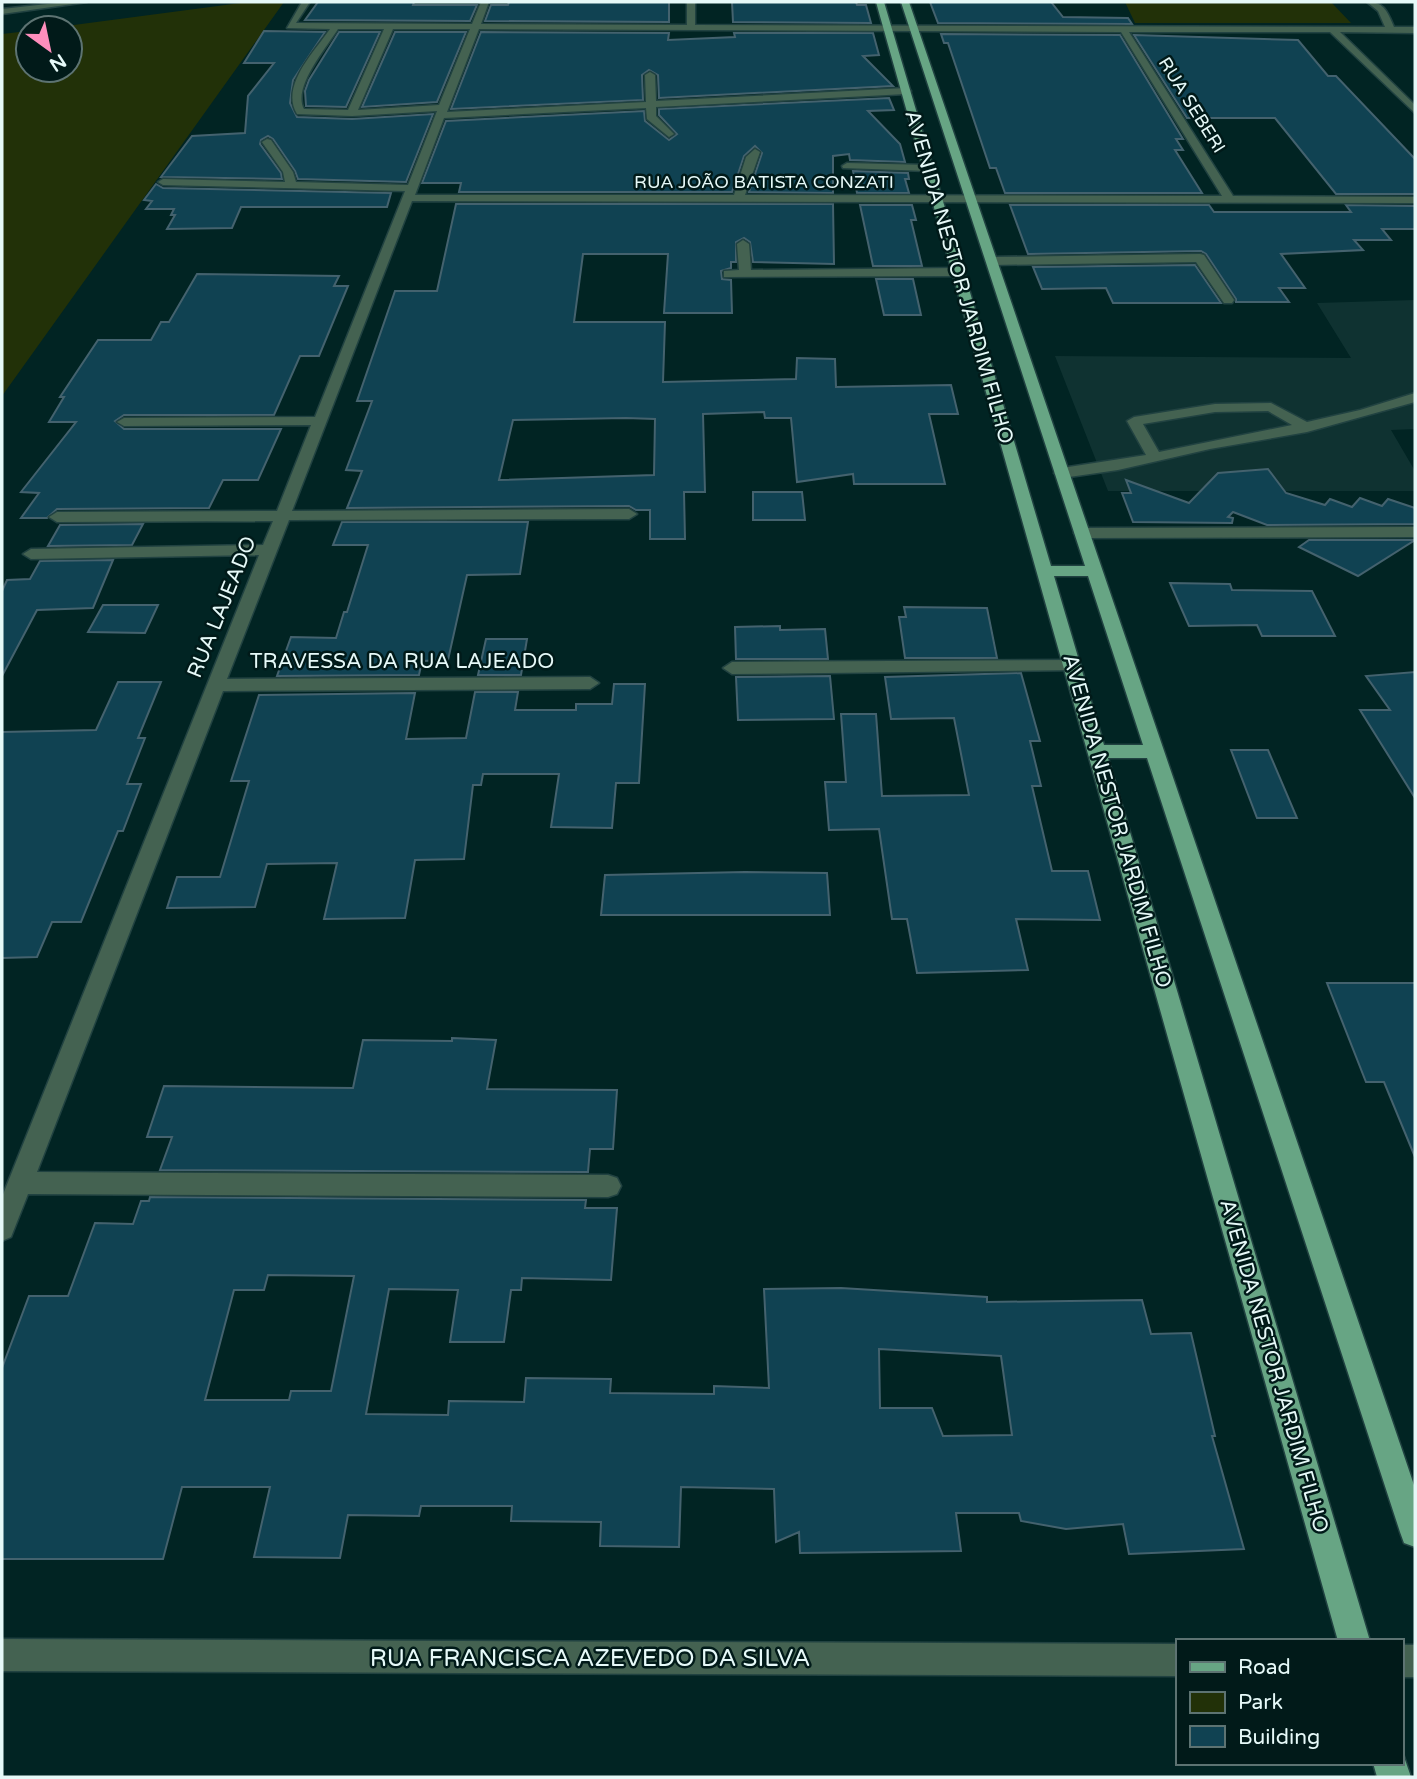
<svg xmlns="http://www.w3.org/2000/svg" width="1417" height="1779" font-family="'Varela Round',sans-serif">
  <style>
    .built { fill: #0f3231 }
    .green { fill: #223108 }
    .building { fill: #104252; stroke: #44626e; stroke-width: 2; fill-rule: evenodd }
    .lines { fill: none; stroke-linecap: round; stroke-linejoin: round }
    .minor-casing { stroke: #214241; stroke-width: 3 }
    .major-casing { stroke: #214241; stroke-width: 3 }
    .minor { fill: #446251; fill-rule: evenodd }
    .major { fill: #67a584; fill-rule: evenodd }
    .labels { text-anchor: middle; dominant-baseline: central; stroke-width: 5; stroke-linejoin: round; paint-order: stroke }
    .far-street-label { font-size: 18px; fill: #e6f9f8; stroke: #011a19 }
    .street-label { font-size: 21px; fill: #e6f9f8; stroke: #011a19 }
    .near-street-label { font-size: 24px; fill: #e6f9f8; stroke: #011a19 }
  </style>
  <rect width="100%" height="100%" fill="#012423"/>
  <!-- built -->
  <path class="built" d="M1415,300V429L1391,430L1415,471V491H1108L1055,356L1351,358L1317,303Z"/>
  <!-- green -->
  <g class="green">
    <path d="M248,2H284L2,396V34L28,31V70H70V28H51Z"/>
    <path d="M1125,2H1331L1351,23H1135Z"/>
  </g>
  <!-- building -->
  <g class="building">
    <path d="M318,2H414L413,5H477L470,21L305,20Z"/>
    <path d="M509,2H669V22L485,21L491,5H508Z"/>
    <path d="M732,2H856L857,5H866L871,23L733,22Z"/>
    <path d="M930,2H1051L1063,17L1128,18L1132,24L938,23Z"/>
    <path d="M264,31L325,32L293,80L290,103L297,117L352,119L433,114L406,182L298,179L295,171L273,139L268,136L261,140L260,144L281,173L282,179L161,177L192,136L245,133L248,96L274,63H244Z"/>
    <path d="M339,32H380L346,107L306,106L305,91L309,80Z"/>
    <path d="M395,32H466L437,102L362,107Z"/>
    <path d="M481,32L669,33L668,40L735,37L734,33H873L879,55L863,56L893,86L659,98L658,75L649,70L642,75L643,100L451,109Z"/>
    <path d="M941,34L1120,35L1183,139H1176L1183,150H1175L1202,193H1005L996,168H990L948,43H944Z"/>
    <path d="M1134,35L1298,40L1328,76H1336L1415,159V194H1336L1275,118H1187Z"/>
    <path d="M889,98L894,110L868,111L900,144L905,162L850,160L849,154L833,156V193L749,192L762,153L755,146L744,156L732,192H459L461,183H422L446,121L644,111L645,121L669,140L677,134L659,115V109Z"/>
    <path d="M853,171L908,173L909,179H905L909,193H857Z"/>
    <path d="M156,184L163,188L391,193L387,207H241L232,228L167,229L175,215H171L174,209H146L152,201L144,200Z"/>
    <path d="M456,204H833L834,264L753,262L750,242L744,238L736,242V262H731V268L721,271L722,279L731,280L732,313H664L668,254H583L574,322H665L663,382L796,379L797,358L835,359L836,387L951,385L958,414H929L945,484H854L853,474L797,482L791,418H765L764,412L703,414L705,492H684L685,539H650V510H636L629,506L347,508L362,471L346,470L372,401H357L395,291H437ZM626,418L655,419L654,475L499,480L513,420Z"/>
    <path d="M860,205H912L916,220H911L922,266H873Z"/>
    <path d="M1010,205H1209L1214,212H1351L1346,205L1415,206V229H1382L1391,240H1354L1363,250L1281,254L1305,288H1279L1289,302H1236V299L1206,254L1201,251L1028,254Z"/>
    <path d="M1195,265L1221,303H1113L1106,288L1042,289L1033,267Z"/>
    <path d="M197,274L339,276L334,286H348L319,356H300L274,415H124L115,421L124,429H281L258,480H223L209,508L57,509L47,518H21L39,493L21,492L76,422H49L64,397H60L98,340H151L161,322H169Z"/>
    <path d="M876,279H913L921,315H884Z"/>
    <path d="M1268,469L1286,493L1325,505L1330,499L1352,507L1360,498L1382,506L1388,499L1415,508V524L1267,525L1233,512L1228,517L1233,518L1232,523L1133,522L1122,493H1131L1126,480L1189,503L1218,473Z"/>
    <path d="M753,492H802L805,520H753Z"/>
    <path d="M342,522H528L520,574L467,575L448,660L422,661L419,675L277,676L291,637L336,638L344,612H347L368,545H333Z"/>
    <path d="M143,524L132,545L48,546L60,525Z"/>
    <path d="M1309,540H1415L1358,576L1299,547Z"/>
    <path d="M113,560L93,608L37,610L2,676V591L7,580L30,579L40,561Z"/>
    <path d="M1170,583L1230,584L1232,590L1312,591L1335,636H1262L1257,625L1189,626Z"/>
    <path d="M103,605H158L145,633L88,632Z"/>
    <path d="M904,607L987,608L997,658H905L899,617H906Z"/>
    <path d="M780,626V630L825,629L828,659H736L735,627Z"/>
    <path d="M486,639H527L521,675H478Z"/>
    <path d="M1415,672V798L1360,710H1390L1366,676Z"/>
    <path d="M1021,673L1040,741H1030L1041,786H1032L1052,871H1088L1100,920L1016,919L1028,970L917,973L907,919H892L879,829L829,830L825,782H846L841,714H876L882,796L969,795L954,718L891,719L885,677Z"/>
    <path d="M830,676L834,719L738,720L736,677Z"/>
    <path d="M118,682H161L138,738H145L127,784H141L123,831H118L81,922H52L37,957L2,958V732L96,730Z"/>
    <path d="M614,684H645L639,783H616L612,828L551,827L559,774H483L481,785H473L464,859L415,860L405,918L324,919L337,863L267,864L255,907L167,908L177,877H220L249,781H231L259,695L415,693L406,739L466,738L475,692H518L515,710H576V704H612Z"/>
    <path d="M1231,750H1268L1297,818H1257Z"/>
    <path d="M745,872L827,873L830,915H601L605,875Z"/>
    <path d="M1327,983H1415V1157L1384,1082H1366Z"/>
    <path d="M452,1038L496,1040L487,1089L617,1090L613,1149H590L588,1172L160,1170L172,1137H147L164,1086L353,1088L363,1040L452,1041Z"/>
    <path d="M150,1197L586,1200L585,1208H617L611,1280L522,1278L521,1290H511L504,1342H450L458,1290L389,1289L366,1414L448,1415L449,1401L524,1402L526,1378L611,1379L610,1393L714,1394V1386L769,1388L764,1289L841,1288L987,1297V1302L1142,1300L1151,1334L1191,1333L1215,1436H1212L1244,1549L1129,1554L1123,1524L1066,1529L1021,1521L1019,1513H956L961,1551L800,1553L799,1532L776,1542L774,1489L681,1487L679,1547L600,1546L601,1522L511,1521L512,1506H421L419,1516L348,1515L340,1558L254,1557L270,1487H182L163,1559H2V1368L29,1296H68L95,1223L133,1224L141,1201H149ZM268,1275L354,1276L331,1391H291L289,1400H205L234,1290H264ZM879,1349L1001,1356L1012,1435L943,1436L932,1408H880Z"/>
  </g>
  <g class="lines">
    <!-- minor casing -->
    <g class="minor-casing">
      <g id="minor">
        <path d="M65,2H87L2,14V9Z"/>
        <path d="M302,2H310L296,23L472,24L481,2H489L481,24L687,25V2H695V25L1385,27L1378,11L1367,2C1384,1 1388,13 1394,27H1415V33L1340,32L1415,105V113L1330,32H1129L1233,196L1415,197V203L412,201L292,511L629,509L637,514L629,519L289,520L227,679L590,677L599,683L590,689L223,691L37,1172L608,1175L617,1178L621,1186L617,1194L608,1197L28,1194L11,1237L2,1241V1197L259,555L31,559L23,554L31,549L263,545L273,521L57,522L49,517L57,512L277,511L311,425L124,426L117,422L124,418L315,417L405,191L163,185L158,182L163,179L285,182L283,172L262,142L267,139L271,140L293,172L296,182L408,185L437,111L352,116L297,114C280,86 314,52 330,29L287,28ZM338,29H384L348,110L304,109C292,88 326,48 338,29ZM393,29H470L439,105L358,110ZM479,29L1121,32L1222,196L745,195L760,152L755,149L746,157L734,195H415L444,118L646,108L647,119L669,137L674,134L656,116V107L906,94L911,91L906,88L656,101L655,75L650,72L645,75L646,102L447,112Z"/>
        <path d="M847,163L928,165L933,168L928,171L843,168L842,166Z"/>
        <path d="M743,240L749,244L751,270L958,268L964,272L958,276L724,277V271L739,270L737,244Z"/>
        <path d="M1200,254L1204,255L1234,300L1232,303H1224L1196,262L992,265L986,261L992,257Z"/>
        <path d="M1415,393V402L1307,432L1210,449L1118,470L1062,478L1054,473L1062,468L1146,455L1127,421L1134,417L1215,404L1271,403L1307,422L1360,410ZM1268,411L1292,425L1159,452L1143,424L1215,412Z"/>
        <path d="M1415,527V537L1082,538L1074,533L1082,528Z"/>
        <path d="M1072,660L1081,666L1078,670L732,674L723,668L732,662Z"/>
        <path d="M2,1639L1177,1644V1676L2,1671Z"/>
        <rect x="1401" y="1645" width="14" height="32"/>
      </g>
    </g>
    <!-- major casing -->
    <g class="major-casing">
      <g id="major">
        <path d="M876,2H884L1051,566H1085L901,2H909L1415,1488V1547L1404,1543L1400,1532L1147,758H1108L1370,1641H1338ZM1054,576H1088L1143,745H1104Z"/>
        <path d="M1402,1751L1411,1777H1377L1373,1763H1401Z"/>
      </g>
    </g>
    <!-- minor -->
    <use href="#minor" class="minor"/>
    <!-- major -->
    <use href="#major" class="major"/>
  </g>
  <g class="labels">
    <!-- far-street labels -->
    <g class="far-street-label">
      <text transform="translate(1192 105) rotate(58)">RUA SEBERI</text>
      <text x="764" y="182">RUA JOÃO BATISTA CONZATI</text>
    </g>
    <!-- street labels -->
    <g class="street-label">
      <text transform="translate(959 277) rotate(74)">AVENIDA NESTOR JARDIM FILHO</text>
      <text transform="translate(222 607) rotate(-68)">RUA LAJEADO</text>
      <text x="402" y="661">TRAVESSA DA RUA LAJEADO</text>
      <text transform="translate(1117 821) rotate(74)">AVENIDA NESTOR JARDIM FILHO</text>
      <text transform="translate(1274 1366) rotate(74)">AVENIDA NESTOR JARDIM FILHO</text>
    </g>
    <!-- near-street labels -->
    <g class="near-street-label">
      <text x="590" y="1658">RUA FRANCISCA AZEVEDO DA SILVA</text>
    </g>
  </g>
  <!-- border -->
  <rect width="1417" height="1779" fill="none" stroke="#e6f9f8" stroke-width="7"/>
  <!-- legend -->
  <rect x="1176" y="1639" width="228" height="126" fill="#011a19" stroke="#5d7372" stroke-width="2"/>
  <rect x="1190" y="1662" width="35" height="10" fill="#67a584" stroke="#5d7372" stroke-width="2"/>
  <text x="1238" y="1674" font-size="21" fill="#e6f9f8">Road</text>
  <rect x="1190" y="1692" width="35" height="21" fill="#223108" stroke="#5d7372" stroke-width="2"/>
  <text x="1238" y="1709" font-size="21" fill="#e6f9f8">Park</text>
  <rect x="1190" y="1726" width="35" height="21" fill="#104252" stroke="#5d7372" stroke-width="2"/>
  <text x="1238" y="1744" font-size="21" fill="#e6f9f8">Building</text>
  <!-- north arrow -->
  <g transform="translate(49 49) rotate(147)"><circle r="33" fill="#011a19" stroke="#5d7372" stroke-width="2"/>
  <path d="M0-5L12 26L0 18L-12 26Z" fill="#fe8ebc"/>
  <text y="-10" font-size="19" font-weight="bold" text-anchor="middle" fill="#e6f9f8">N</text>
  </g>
</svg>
